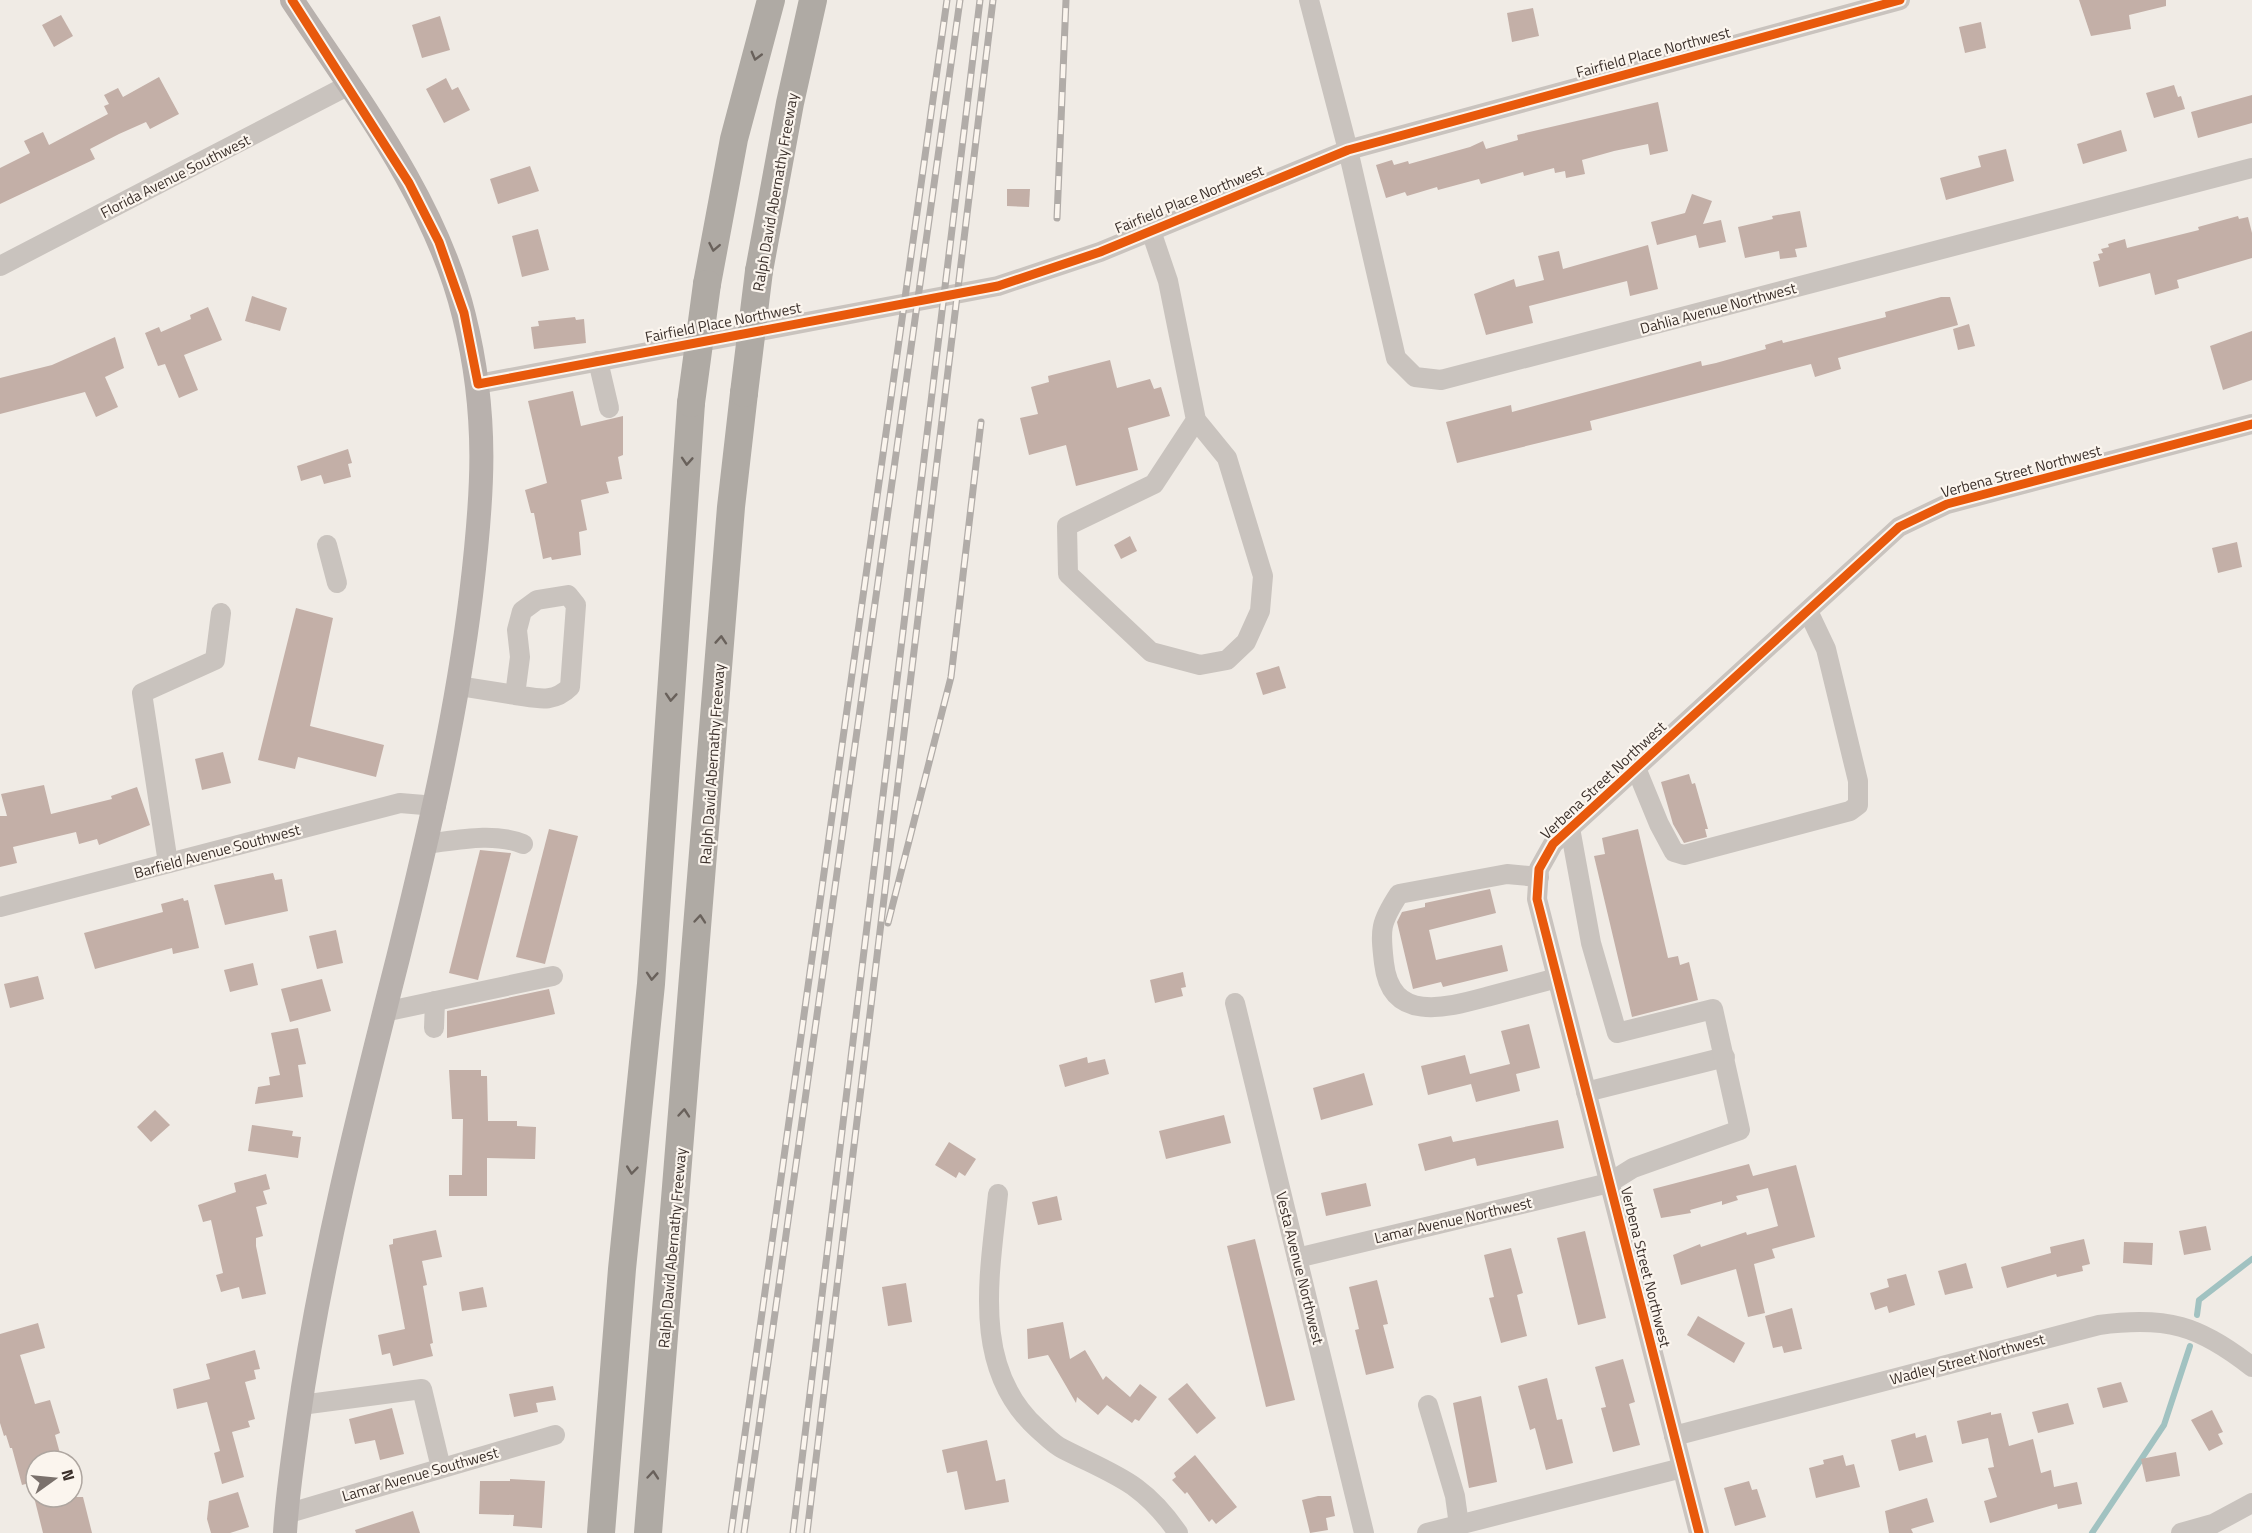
<svg xmlns="http://www.w3.org/2000/svg" width="2252" height="1533" font-family="'Titillium Web',sans-serif">
  <style>
    .lines { fill: none; stroke-linecap: round; stroke-linejoin: round }
    .stream { stroke: #a1c2c1; stroke-width: 6 }
    .building { fill: #c3afa7 }
    .minor { stroke: #c9c3be; stroke-width: 20 }
    .major { stroke: #b8b1ad; stroke-width: 24 }
    .highway { stroke: #afaaa4; stroke-width: 28 }
    .rail-casing { stroke: #b1aca8; stroke-width: 7 }
    .rail { stroke: #fbf5ee; stroke-width: 4.5; stroke-dasharray: 14; stroke-linecap: butt }
    .highway-bridge { stroke: #afaaa4; stroke-width: 28 }
    .cycleway-casing { stroke: #fbf5ee; stroke-width: 13 }
    .cycleway { stroke: #e8590c; stroke-width: 9 }
    .oneway { stroke: #69615b }
    .labels { text-anchor: middle; dominant-baseline: central; stroke-width: 4.5; stroke-linejoin: round; paint-order: stroke }
    .street-label { font-size: 15px; fill: #3b302b; stroke: #fbf5ee }
  </style>
  <rect width="100%" height="100%" fill="#f0ebe5"/>
  <g class="lines">
    <!-- stream -->
    <g class="stream">
      <path d="M2197,1315L2199,1300L2252,1259"/>
      <path d="M2092,1533L2164,1425L2190,1346"/>
    </g>
  </g>
  <!-- building -->
  <g class="building">
    <path d="M2079,0H2166V6L2129,15L2131,29L2091,36Z"/>
    <path d="M1533,8L1539,36L1512,42L1507,13Z"/>
    <path d="M61,15L73,36L54,47L42,25Z"/>
    <path d="M440,16L450,50L422,58L412,25Z"/>
    <path d="M1981,22L1986,48L1965,53L1959,27Z"/>
    <path d="M159,77L179,114L150,129L146,122L119,134L90,149L95,159L0,204V168L30,153L24,141L43,132L49,145L108,114L104,106L109,104L104,95L118,88L123,97Z"/>
    <path d="M446,78L452,90L458,87L470,110L444,123L426,89Z"/>
    <path d="M2174,85L2178,97L2181,96L2185,109L2154,118L2146,93Z"/>
    <path d="M2252,95V123L2198,138L2191,112Z"/>
    <path d="M1658,102L1668,151L1650,155L1648,144L1614,151L1582,160L1585,174L1566,178L1565,171L1555,173L1554,168L1524,176L1523,172L1481,184L1479,179L1438,190L1437,187L1407,196L1405,192L1386,198L1376,165L1392,160L1394,165L1408,161L1409,164L1470,147L1483,141L1486,149L1518,140L1517,135Z"/>
    <path d="M2121,130L2127,151L2083,164L2077,144Z"/>
    <path d="M2006,149L2014,181L1946,200L1940,178L1981,167L1978,156Z"/>
    <path d="M530,166L539,191L498,204L490,179Z"/>
    <path d="M1007,189H1030L1029,207L1007,206Z"/>
    <path d="M1692,194L1712,201L1703,224L1721,220L1726,242L1699,248L1696,235L1657,245L1651,222L1685,213Z"/>
    <path d="M1800,211L1807,247L1795,249L1797,257L1780,259L1779,251L1745,258L1738,227L1773,219L1772,216Z"/>
    <path d="M2238,216L2239,219L2248,217L2252,233V258L2177,280L2179,288L2155,295L2150,273L2099,287L2093,262L2100,260L2098,254L2103,253L2101,249L2109,247L2108,244L2125,239L2127,248L2199,230L2198,227Z"/>
    <path d="M538,229L549,270L522,277L512,236Z"/>
    <path d="M1648,245L1658,289L1630,296L1627,281L1529,306L1533,323L1486,335L1474,294L1514,279L1516,287L1544,280L1538,256L1559,251L1563,269Z"/>
    <path d="M252,296L287,308L280,331L245,321Z"/>
    <path d="M1941,297H1950L1958,325L1838,358L1841,369L1815,377L1811,364L1590,421L1592,430L1457,463L1446,422L1511,405L1512,412L1701,361L1702,366L1716,363L1766,349L1765,345L1782,340L1783,343L1886,317L1885,312Z"/>
    <path d="M208,307L222,340L184,355L198,390L179,398L165,364L158,366L145,333L159,327L161,332L191,319L190,315Z"/>
    <path d="M575,317L576,320L584,319L586,343L534,349L531,327L539,326L538,321Z"/>
    <path d="M1969,324L1975,346L1958,350L1953,329Z"/>
    <path d="M2252,331V380L2223,390L2210,346Z"/>
    <path d="M115,337L124,368L105,377L118,407L96,417L85,392L0,414V378L52,365Z"/>
    <path d="M1110,360L1117,388L1150,379L1154,389L1161,387L1170,416L1128,428L1138,470L1076,486L1066,445L1029,455L1020,418L1038,414L1031,387L1049,382L1048,376Z"/>
    <path d="M573,391L581,426L623,416V455L618,457L622,479L606,482L609,493L581,500L587,530L579,532L581,555L552,560L551,557L543,559L534,513H531L525,490L547,483L528,401Z"/>
    <path d="M348,449L352,463L348,464L351,477L324,484L321,475L301,481L297,466Z"/>
    <path d="M1130,536L1137,551L1121,559L1114,545Z"/>
    <path d="M2237,542L2242,567L2218,573L2212,548Z"/>
    <path d="M296,608L333,618L310,726L384,745L376,777L298,757L295,769L258,760Z"/>
    <path d="M1279,666L1286,688L1263,695L1256,673Z"/>
    <path d="M223,752L231,783L202,790L195,759Z"/>
    <path d="M1689,774L1692,784L1695,783L1708,829H1705L1707,837L1684,843L1673,824L1661,782Z"/>
    <path d="M44,785L51,814L112,799L111,796L137,787L150,825L99,845L97,839L79,844L76,832L13,847L17,863L0,867V816H7L1,794Z"/>
    <path d="M549,829L578,836L545,964L516,957Z"/>
    <path d="M1638,829L1668,958L1678,956L1680,965L1689,962L1698,1000L1632,1017L1594,856L1605,854L1602,838Z"/>
    <path d="M480,850L511,853L478,980L449,973Z"/>
    <path d="M273,873L275,880L282,879L288,911L225,925L214,885Z"/>
    <path d="M1490,889L1496,913L1429,930L1436,960L1502,945L1508,971L1443,987L1441,982L1413,989L1397,922L1402,912L1425,907V903Z"/>
    <path d="M183,898L184,901L188,900L199,948L173,954L172,948L95,969L84,933L163,912L161,904Z"/>
    <path d="M336,930L343,963L317,969L309,936Z"/>
    <path d="M253,963L258,985L230,992L224,970Z"/>
    <path d="M1183,972L1186,987L1181,988L1183,996L1155,1003L1150,980Z"/>
    <path d="M38,976L44,999L10,1008L4,984Z"/>
    <path d="M322,979L331,1011L290,1022L281,989Z"/>
    <path d="M549,989L555,1014L447,1038V1011Z"/>
    <path d="M1529,1024L1540,1068L1516,1074L1520,1091L1476,1102L1471,1084L1428,1095L1421,1066L1465,1055L1470,1074L1510,1064L1501,1031Z"/>
    <path d="M298,1028L306,1064L298,1065L303,1097L255,1104L258,1087L270,1085L269,1077L280,1075L271,1033Z"/>
    <path d="M1087,1057L1088,1063L1105,1059L1109,1074L1065,1087L1059,1065Z"/>
    <path d="M449,1070H481V1076H487L488,1121H517V1126L536,1127L535,1159L487,1158V1196H449V1175H462L463,1119H452Z"/>
    <path d="M1364,1073L1373,1105L1321,1120L1313,1088Z"/>
    <path d="M155,1110L170,1125L151,1142L137,1127Z"/>
    <path d="M1224,1115L1231,1143L1166,1159L1159,1131Z"/>
    <path d="M1558,1120L1564,1148L1477,1166L1475,1158L1425,1171L1418,1144L1451,1136L1453,1142Z"/>
    <path d="M252,1125L293,1131L292,1136L301,1137L298,1158L248,1151Z"/>
    <path d="M949,1142L976,1159L965,1176L959,1172L956,1178L935,1165Z"/>
    <path d="M1749,1164L1753,1176L1796,1165L1815,1237L1772,1249L1775,1258L1754,1264L1765,1313L1748,1317L1736,1269L1681,1285L1673,1255L1700,1244L1701,1247L1746,1232L1747,1235L1778,1226L1768,1188L1736,1196L1738,1200L1722,1205V1201L1690,1210L1691,1213L1661,1218L1653,1189Z"/>
    <path d="M266,1174L270,1189L263,1191L267,1204L256,1207L263,1236L256,1238V1246L266,1294L242,1299L239,1287L221,1292L216,1275L223,1273L211,1220L203,1222L198,1205L236,1192L234,1183Z"/>
    <path d="M1366,1183L1371,1206L1326,1216L1321,1193Z"/>
    <path d="M1057,1196L1062,1220L1038,1225L1032,1202Z"/>
    <path d="M2206,1226L2211,1250L2184,1255L2179,1231Z"/>
    <path d="M436,1230L442,1257L422,1261L427,1285L423,1286L433,1343L430,1344L433,1356L393,1366L390,1353L382,1355L378,1335L405,1329L389,1245L393,1244V1239Z"/>
    <path d="M1585,1231L1606,1318L1578,1325L1557,1238Z"/>
    <path d="M1255,1239L1295,1400L1266,1407L1227,1246Z"/>
    <path d="M2084,1239L2090,1264L2082,1266L2083,1271L2057,1277L2056,1274L2007,1288L2001,1267L2051,1253L2050,1247Z"/>
    <path d="M2124,1242L2153,1243L2152,1265L2123,1263Z"/>
    <path d="M1511,1248L1523,1293L1517,1295L1527,1336L1501,1343L1489,1298L1494,1297L1484,1255Z"/>
    <path d="M1966,1263L1973,1288L1945,1295L1938,1271Z"/>
    <path d="M1906,1274L1915,1305L1889,1313L1887,1306L1875,1310L1870,1293L1889,1287L1887,1279Z"/>
    <path d="M1377,1280L1388,1324L1383,1325L1394,1368L1366,1375L1355,1330L1359,1329L1349,1287Z"/>
    <path d="M906,1283L912,1322L888,1326L882,1287Z"/>
    <path d="M483,1287L487,1307L462,1311L459,1292Z"/>
    <path d="M1792,1308L1802,1349L1784,1353L1782,1346L1773,1348L1765,1316Z"/>
    <path d="M1698,1316L1745,1343L1734,1363L1687,1335Z"/>
    <path d="M1063,1322L1070,1359L1085,1350L1103,1380L1106,1376L1130,1397L1140,1384L1157,1397L1139,1421L1135,1419L1132,1423L1107,1405L1098,1415L1077,1397L1076,1403L1048,1355L1028,1359L1027,1329Z"/>
    <path d="M38,1323L45,1348L20,1355L35,1404L50,1400L60,1433L55,1435L62,1461H36V1481L22,1485L12,1448H10L6,1435L4,1436L0,1423V1334Z"/>
    <path d="M255,1350L260,1369L254,1370L256,1379L245,1382L255,1419L248,1421L250,1427L232,1432L244,1477L222,1484L214,1453L220,1451L207,1402L177,1409L173,1389L210,1379L206,1364Z"/>
    <path d="M1623,1359L1635,1402L1629,1404L1640,1445L1613,1452L1601,1408L1606,1407L1595,1367Z"/>
    <path d="M1547,1378L1557,1420L1562,1419L1573,1463L1546,1470L1535,1428L1530,1430L1518,1386Z"/>
    <path d="M2121,1382L2128,1402L2103,1408L2097,1388Z"/>
    <path d="M1187,1383L1216,1418L1197,1434L1168,1399Z"/>
    <path d="M553,1386L556,1400L536,1403L538,1412L514,1417L509,1394Z"/>
    <path d="M1481,1396L1497,1482L1469,1488L1453,1403Z"/>
    <path d="M2068,1403L2074,1424L2038,1433L2032,1412Z"/>
    <path d="M392,1408L404,1454L380,1460L375,1440L355,1444L349,1419Z"/>
    <path d="M2212,1410L2223,1432L2218,1434L2223,1444L2209,1451L2191,1420Z"/>
    <path d="M1991,1412V1415L2001,1413L2009,1446L2033,1439L2041,1473L2051,1470L2054,1487L2077,1482L2082,1504L2058,1509L2057,1504L1990,1523L1984,1501L1997,1497L1988,1468L1994,1467L1988,1438L1962,1444L1957,1421Z"/>
    <path d="M1915,1433L1916,1438L1926,1435L1933,1462L1899,1471L1891,1440Z"/>
    <path d="M987,1440L996,1481L1005,1479L1009,1502L965,1510L957,1471L947,1473L942,1450Z"/>
    <path d="M2176,1452L2180,1476L2146,1482L2141,1459Z"/>
    <path d="M1195,1455L1237,1507L1216,1524L1212,1519L1209,1522L1187,1492L1185,1494L1172,1480L1176,1477L1174,1473Z"/>
    <path d="M1843,1455L1846,1466L1854,1464L1860,1487L1816,1498L1809,1468L1824,1464L1823,1460Z"/>
    <path d="M510,1479L545,1481L542,1528L513,1526L514,1515L479,1514L480,1481H510Z"/>
    <path d="M1749,1481L1752,1490L1757,1489L1766,1517L1735,1526L1724,1488Z"/>
    <path d="M238,1492L249,1527L230,1533H211L207,1519L209,1501Z"/>
    <path d="M1318,1496H1331L1335,1516L1326,1518L1328,1530L1310,1533L1302,1500Z"/>
    <path d="M34,1497H83L92,1533H43Z"/>
    <path d="M1927,1498L1934,1522L1911,1529L1913,1533H1889L1885,1511Z"/>
    <path d="M413,1511L420,1533H356L355,1530Z"/>
  </g>
  <g class="lines">
    <!-- minor -->
    <g class="minor">
      <path d="M1309,0L1348,150L1396,358L1415,377L1441,380L2252,168"/>
      <path d="M1151,231L1168,281L1196,420L1154,484L1067,526L1068,574L1151,652L1200,665L1227,660L1246,642L1260,611L1263,576L1227,458L1196,420"/>
      <path d="M0,266L349,85"/>
      <path d="M598,361L609,408"/>
      <path d="M478,384L998,286L1100,252L1348,150L1900,0"/>
      <path d="M327,545L337,583"/>
      <path d="M459,686L515,695L520,657L517,630L522,611L537,600L568,595L576,605L570,687C553,704 537,698 515,695"/>
      <path d="M1636,768L1659,824L1674,852L1684,855L1850,811L1858,805V781L1826,649L1808,611"/>
      <path d="M426,844C458,840 493,832 523,844"/>
      <path d="M168,863L142,693L215,660L221,613"/>
      <path d="M1539,877L1507,874L1399,894C1380,923 1380,929 1384,963C1391,1025 1449,1007 1490,996C1513,990 1535,984 1557,978"/>
      <path d="M0,907L400,803L436,806"/>
      <path d="M1235,1003L1364,1533"/>
      <path d="M384,1012L553,976"/>
      <path d="M434,1028L435,1001"/>
      <path d="M1586,1092L1725,1057"/>
      <path d="M998,1194C990,1274 970,1368 1038,1429C1046,1436 1054,1445 1063,1449C1116,1476 1143,1482 1178,1533"/>
      <path d="M1297,1258L1609,1183L1633,1168L1740,1130L1713,1009L1617,1033L1591,943L1570,828"/>
      <path d="M301,1405L422,1389L441,1468"/>
      <path d="M1428,1405L1455,1496L1459,1525"/>
      <path d="M1674,1436L2099,1325C2166,1316 2199,1325 2252,1367"/>
      <path d="M286,1514L555,1435"/>
      <path d="M1427,1533L1682,1468"/>
      <path d="M1699,1533L1537,899L1539,869L1553,844L1899,527L1947,504L2252,424"/>
      <path d="M2181,1533L2213,1524L2252,1503"/>
    </g>
    <!-- major -->
    <path class="major" d="M285,1533C287,1496 293,1458 298,1421C320,1265 359,1111 398,958C428,837 456,718 471,595C483,495 489,416 464,316C436,200 357,98 292,0"/>
    <!-- highway -->
    <g class="highway">
      <path d="M759,271L790,103L813,0"/>
      <path d="M707,284L734,139L771,0"/>
      <path d="M601,1533L622,1269L651,984L691,403"/>
      <path d="M648,1533L731,507L744,393"/>
    </g>
    <!-- rail casing -->
    <g class="rail-casing">
      <g id="rail">
        <path d="M1057,218L1066,0"/>
        <path d="M888,923L951,677L981,422"/>
        <path d="M731,1533L947,0"/>
        <path d="M744,1533L960,0"/>
        <path d="M793,1533L980,0"/>
        <path d="M807,1533L993,0"/>
      </g>
    </g>
    <!-- rail -->
    <use href="#rail" class="rail"/>
    <!-- highway-bridge -->
    <g class="highway-bridge">
      <path d="M744,393L759,271"/>
      <path d="M691,403L707,284"/>
    </g>
    <!-- cycleway casing -->
    <g class="cycleway-casing">
      <g id="cycleway">
        <path d="M292,0L409,183L439,242L464,313L478,384L998,286L1100,252L1348,150L1900,0"/>
        <path d="M1699,1533L1537,899L1539,869L1553,844L1899,527L1947,504L2252,424"/>
      </g>
    </g>
    <!-- cycleway -->
    <use href="#cycleway" class="cycleway"/>
  </g>
  <!-- one-way arrows -->
  <defs><path id="oneway-chevron" d="M-2-3.5L2.5 0L-2 3.5" fill="none" stroke-width="1.6" stroke-linecap="round" stroke-linejoin="round" transform="scale(1.5)"/></defs>
  <g class="oneway">
    <use href="#oneway-chevron" transform="translate(756 56) rotate(105)"/>
    <use href="#oneway-chevron" transform="translate(714 247) rotate(101)"/>
    <use href="#oneway-chevron" transform="translate(687 461) rotate(94)"/>
    <use href="#oneway-chevron" transform="translate(721 640) rotate(-86)"/>
    <use href="#oneway-chevron" transform="translate(671 697) rotate(94)"/>
    <use href="#oneway-chevron" transform="translate(700 919) rotate(-85)"/>
    <use href="#oneway-chevron" transform="translate(652 976) rotate(94)"/>
    <use href="#oneway-chevron" transform="translate(684 1113) rotate(-85)"/>
    <use href="#oneway-chevron" transform="translate(632 1170) rotate(96)"/>
    <use href="#oneway-chevron" transform="translate(653 1475) rotate(-85)"/>
  </g>
  <g class="labels">
    <!-- street labels -->
    <g class="street-label">
      <text transform="translate(1653 52) rotate(-15)">Fairfield Place Northwest</text>
      <text transform="translate(175 176) rotate(-27)">Florida Avenue Southwest</text>
      <text transform="translate(775 192) rotate(-80)">Ralph David Abernathy Freeway</text>
      <text transform="translate(1189 199) rotate(-22)">Fairfield Place Northwest</text>
      <text transform="translate(1718 308) rotate(-15)">Dahlia Avenue Northwest</text>
      <text transform="translate(723 322) rotate(-11)">Fairfield Place Northwest</text>
      <text transform="translate(2021 471) rotate(-15)">Verbena Street Northwest</text>
      <text transform="translate(712 764) rotate(-86)">Ralph David Abernathy Freeway</text>
      <text transform="translate(1603 780) rotate(-43)">Verbena Street Northwest</text>
      <text transform="translate(217 851) rotate(-15)">Barfield Avenue Southwest</text>
      <text transform="translate(1453 1220) rotate(-13)">Lamar Avenue Northwest</text>
      <text transform="translate(672 1248) rotate(-85)">Ralph David Abernathy Freeway</text>
      <text transform="translate(1646 1267) rotate(76)">Verbena Street Northwest</text>
      <text transform="translate(1300 1268) rotate(76)">Vesta Avenue Northwest</text>
      <text transform="translate(1967 1359) rotate(-15)">Wadley Street Northwest</text>
      <text transform="translate(420 1474) rotate(-16)">Lamar Avenue Southwest</text>
    </g>
  </g>
  <!-- north arrow -->
  <g transform="translate(54 1479) rotate(75)"><circle r="28" fill="#fbf5ee" stroke="#aea6a0" stroke-width="1.5"/>
  <path d="M0-4.5L10 22L0 15L-10 22Z" fill="#7a716c"/>
  <text y="-9" font-size="16" font-weight="bold" text-anchor="middle" fill="#3b302b">N</text>
  </g>
</svg>
